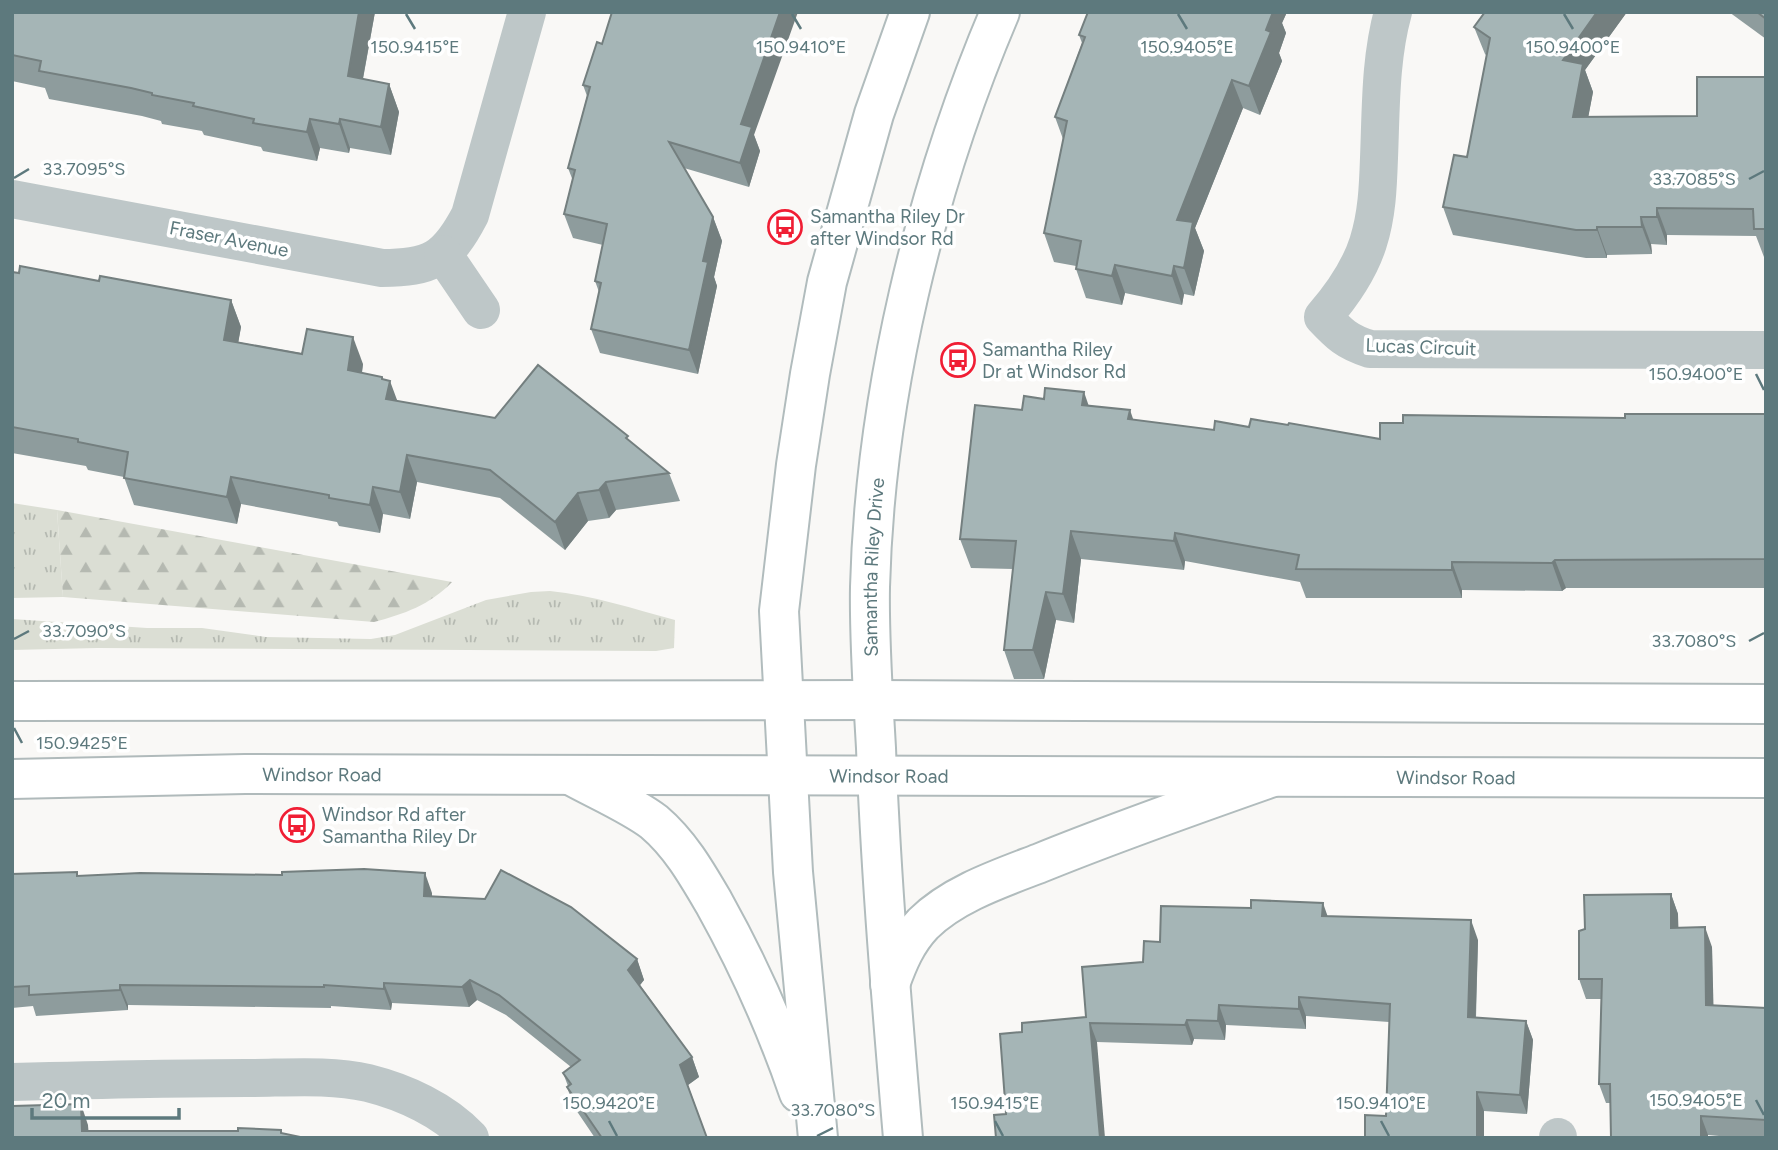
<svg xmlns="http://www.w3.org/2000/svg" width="1778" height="1150" font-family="Figtree,sans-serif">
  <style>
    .grass { fill: url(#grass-tufts) }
    .forest { fill: url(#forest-firs) }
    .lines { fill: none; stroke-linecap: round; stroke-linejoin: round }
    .secondary-casing { stroke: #b1bcbd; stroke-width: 42 }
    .primary-casing { stroke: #b0babb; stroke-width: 42 }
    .street { stroke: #bec7c8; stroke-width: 38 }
    .secondary { stroke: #fff; stroke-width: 38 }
    .primary { stroke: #fff; stroke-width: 38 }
    .wall { fill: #8e9c9d }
    .shaded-wall { fill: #747f7f }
    .building { fill: #a5b5b6; stroke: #747f7f; stroke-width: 2 }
    .ticks { fill: none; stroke: #5d797d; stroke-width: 2.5 }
    .labels { text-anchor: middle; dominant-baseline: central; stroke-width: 7; stroke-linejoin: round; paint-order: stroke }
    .poi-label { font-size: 19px; fill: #5d797d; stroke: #fff; text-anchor: start }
    .street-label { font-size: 19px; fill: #5d797d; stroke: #fff }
    .ticks-label { font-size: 18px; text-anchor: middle; fill: #5d797d; stroke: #fff; stroke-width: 7; stroke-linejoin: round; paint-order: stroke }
  </style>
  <defs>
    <pattern id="grass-tufts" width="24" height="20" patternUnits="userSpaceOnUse" patternTransform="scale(1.75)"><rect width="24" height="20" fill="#dbded4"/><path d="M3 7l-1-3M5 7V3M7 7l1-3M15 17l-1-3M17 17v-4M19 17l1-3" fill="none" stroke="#b5b9b1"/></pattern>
    <pattern id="forest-firs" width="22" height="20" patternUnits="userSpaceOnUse" patternTransform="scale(1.75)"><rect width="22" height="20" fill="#dbded4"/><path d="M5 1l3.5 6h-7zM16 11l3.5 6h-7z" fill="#b5b9b1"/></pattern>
  </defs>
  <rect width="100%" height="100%" fill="#f9f8f6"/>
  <!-- grass -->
  <g class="grass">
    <path d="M12,503L57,510L63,597L12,598Z"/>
    <path d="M550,591C592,595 634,609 675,620L674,648L656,651L97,648L12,650V619L147,628H202L266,637L371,639L395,635L486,600L531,592Z"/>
  </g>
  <!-- forest -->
  <path class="forest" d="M57,510L452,582C430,605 404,614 374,622L63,597Z"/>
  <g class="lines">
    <!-- secondary casing -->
    <g class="secondary-casing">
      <g id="secondary">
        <path d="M570,775C595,789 632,805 654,822C680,844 697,874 714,903C748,964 776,1026 799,1093"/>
        <path d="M890,984C898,962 906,942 923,924C953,894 1001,878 1040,863C1116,832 1193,805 1270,778"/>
        <path d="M818,1138L793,872L779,611L796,465L810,374L827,282L874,114L910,12"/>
        <path id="s1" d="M903,1138C892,1008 881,878 876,748C873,694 869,640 870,587C875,396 925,188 1000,12"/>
      </g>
    </g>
    <!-- primary casing -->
    <g class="primary-casing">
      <g id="primary">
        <path d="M12,701L874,700L1766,704"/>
        <path id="s2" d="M12,779L245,774L1766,778"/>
      </g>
    </g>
    <!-- street -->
    <g class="street">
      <path d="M1393,12C1380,59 1381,109 1379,158C1378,187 1377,215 1368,243C1359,271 1342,295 1323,317C1339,334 1347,342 1370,349L1766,350"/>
      <path d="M12,199L382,268C431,268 447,259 470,215L527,12"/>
      <path d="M443,254L481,310"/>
      <path d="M12,1082C90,1080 168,1078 246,1078C286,1078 329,1074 368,1083C404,1092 444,1110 470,1138"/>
      <path d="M1558,1138V1137"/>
    </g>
    <!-- secondary -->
    <use href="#secondary" class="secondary"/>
    <!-- primary -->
    <use href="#primary" class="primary"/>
  </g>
  <!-- wall -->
  <g class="wall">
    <path d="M12,12H375L363,79L389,84L399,112L391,155L350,148L349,153L320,148L317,161L263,151L261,147L204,135L202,131L162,124L161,121L142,116L49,99L45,88L12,81Z"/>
    <path d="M1088,12H1287L1282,23L1286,33L1279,53L1282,61L1260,115L1243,108L1195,228L1204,251L1194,296L1184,294L1182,305L1125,293L1122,305L1086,298L1076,269V266L1054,262L1044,233L1063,139L1055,117L1082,43L1079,35Z"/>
    <path d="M1627,12L1585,70L1593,92L1588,117L1697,116L1766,77V257H1764L1756,236L1667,235V245L1651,244L1652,254L1607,255V258H1586L1453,235L1443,207L1467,157L1487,56L1485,54L1474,27Z"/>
    <path d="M1729,12H1766V39Z"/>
    <path d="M602,44L754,135L760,151L749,187L684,168L713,217L722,241L714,277L717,286L698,374L600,353L591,329L599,292L595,281L603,245L573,238L564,214L573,181L568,168L587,96L583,85Z"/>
    <path d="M12,272L99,281L231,300L241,327L238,342L363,364L362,373L382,377L397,401L631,442L669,473L680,501L616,510L609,518L588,521L565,550L500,498L417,482L410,519L383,514L380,533L339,526L337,522L241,504L237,524L134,505L124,477L88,470L86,466L12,453Z"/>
    <path d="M1044,399L1089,406L1133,420L1214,430L1288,425L1380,439L1625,418L1766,414V588H1566L1562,591L1462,590V598H1306L1300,582L1185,561L1184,570L1081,559L1074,623L1056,620L1044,679H1014L1004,650L1013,569L971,568L960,539L1022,410Z"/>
    <path d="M12,874L78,876L432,893V896L637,959L644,980L640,985L692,1057L699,1077L688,1085L707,1138H595L574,1107L567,1087L568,1086L563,1073L571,1067L506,1015L477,1000L469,1007L392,1003L391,1010L331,1006V1008L128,1005V1010L36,1016L33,1006L12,1008Z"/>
    <path d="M1671,894L1678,914V928L1712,947L1713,1005L1766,1008V1138H1741L1708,1135V1138H1611V1103H1606L1599,1084L1601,999H1586L1579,979Z"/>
    <path d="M1327,916L1478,940L1476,1018L1526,1021L1533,1040L1527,1114L1484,1111L1386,1116L1389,1022L1306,1016V1029L1226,1025L1225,1040L1194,1039L1192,1045L1097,1042L1006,1114L1022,1032L1086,1017L1143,962L1160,942Z"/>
  </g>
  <!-- shaded-wall -->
  <g class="shaded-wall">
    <path d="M359,12H375L358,105L348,76Z"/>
    <path d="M780,12H798L754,135L760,151L749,187L740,163L741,124Z"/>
    <path d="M1272,12H1287L1282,23L1286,33L1279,53L1282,61L1260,115L1249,86Z"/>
    <path d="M1597,12H1627L1585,70L1593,92L1583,145L1573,117L1563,60Z"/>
    <path d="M1232,80L1243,108L1195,228L1204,251L1194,296L1184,268L1177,220Z"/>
    <path d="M389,84L399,112L391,155L381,127Z"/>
    <path d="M310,119L320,148L317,161L307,132Z"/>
    <path d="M340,119L350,148L349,153L339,124Z"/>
    <path d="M1657,208L1667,235V245L1657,217Z"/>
    <path d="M713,217L722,241L714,277L717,286L698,374L689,350L703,261Z"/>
    <path d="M1641,217L1651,244L1652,254L1642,227Z"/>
    <path d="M1597,227L1607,255V258L1597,230Z"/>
    <path d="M1115,265L1125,293L1122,305L1112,276Z"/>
    <path d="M1174,266L1184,294L1182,305L1172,276Z"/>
    <path d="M231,300L241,327L234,367L224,340Z"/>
    <path d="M353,337L363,364L358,398L348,370Z"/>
    <path d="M382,377L388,392L390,381L400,408L386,399Z"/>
    <path d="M1084,392L1094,421L1082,405Z"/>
    <path d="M1130,410L1140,439L1128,419Z"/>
    <path d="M407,455L417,482L410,519L400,492Z"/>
    <path d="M231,477L241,504L237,524L227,497Z"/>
    <path d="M606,482L616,510L609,518L599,490Z"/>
    <path d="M373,487L383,514L380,533L370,505Z"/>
    <path d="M578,493L588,521L565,550L555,522Z"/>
    <path d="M1071,531L1081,559L1074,623L1063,594Z"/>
    <path d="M1175,533L1185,561L1184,570L1174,541Z"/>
    <path d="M1555,560L1566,588L1562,591L1552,563Z"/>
    <path d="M1452,562L1462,590V598L1452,570Z"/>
    <path d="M1046,592L1056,620L1044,679L1033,650Z"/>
    <path d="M425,873L432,893L431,916L424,896Z"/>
    <path d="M1671,894L1678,914L1679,948L1671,928Z"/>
    <path d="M1323,903L1330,923L1322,916Z"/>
    <path d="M1471,920L1478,940L1475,1036L1468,1017Z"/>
    <path d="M1705,927L1712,947L1714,1025L1706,1005Z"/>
    <path d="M637,959L644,980L636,990L628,970Z"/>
    <path d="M470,980L477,1000L469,1007L462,987Z"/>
    <path d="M384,983L392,1003L391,1010L384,989Z"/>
    <path d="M120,985L128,1005V1010L120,990Z"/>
    <path d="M1299,997L1306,1016V1029L1299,1009Z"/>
    <path d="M1219,1005L1226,1025L1225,1040L1218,1021Z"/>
    <path d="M1187,1020L1194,1039L1192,1045L1185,1025Z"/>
    <path d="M1526,1021L1533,1040L1527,1114L1520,1095Z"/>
    <path d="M1090,1023L1097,1042L1105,1138H1100Z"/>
    <path d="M692,1057L699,1077L688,1085L680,1065Z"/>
    <path d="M1477,1092L1484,1111V1138H1477Z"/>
    <path d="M81,1104L88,1125L89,1138L82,1131Z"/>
    <path d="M1701,1116L1708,1135V1138H1701Z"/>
  </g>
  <!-- building -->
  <g class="building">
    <path d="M12,12H359L348,76L389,84L381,127L340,119L339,124L310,119L307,132L253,123L254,119L193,106L194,103L152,95V93L131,88L39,71L41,61L12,55Z"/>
    <path d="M612,12H780L741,124L752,127L740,163L669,142L713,217L703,261L708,262L689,350L591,329L601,283L595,281L607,224L564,214L575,170L568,168L590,87L583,85L597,42L602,44Z"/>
    <path d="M1088,12H1273L1266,30L1271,32L1249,86L1232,80L1177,220L1193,222L1184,268L1174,266L1172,276L1115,265L1112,276L1076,269L1081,241L1044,233L1067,121L1055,117L1085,37L1079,35Z"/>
    <path d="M1485,12H1597L1563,60L1583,64L1573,117L1697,116V77H1766V229H1754L1753,209L1657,208V217H1641L1642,227H1597V230H1576L1443,207L1454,155L1467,157L1490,38L1474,27Z"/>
    <path d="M1757,12H1766V19Z"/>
    <path d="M20,266L99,281L100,276L231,300L224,340L302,354L307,329L353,337L348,370L382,377V379L390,381L386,399L495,418L538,365L628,436L626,438L669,473L606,482L599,490L578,493L555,522L490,470L407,455L400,492L373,487L370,505L329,498V495L231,477L227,497L124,478L128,452L78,442V439L12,427V272L19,273Z"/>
    <path d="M1045,388L1084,392L1082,405L1130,410L1128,419L1214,430L1215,421L1249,427L1251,419L1288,425L1289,423L1380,439V423H1403V415L1625,418V414H1766V559L1555,560L1552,563L1452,562V570L1296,569L1299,555L1175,533L1174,541L1071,531L1063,594L1046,592L1033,650H1004L1016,541L960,539L975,405L1022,410L1024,396L1044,399Z"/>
    <path d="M364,869L425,873L424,896L485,899L501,870L571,907L637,959L628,970L692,1057L680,1065L707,1138H602L567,1087L571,1084L563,1073L580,1060L499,995L470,980L462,987L384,983V989L324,985V987L120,985V990L29,995V986L12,987V874L77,872V876L140,873L282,875V872Z"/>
    <path d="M1671,894V928L1705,927L1706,1005L1766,1008V1120L1701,1116V1138H1611L1610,1084H1599L1602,979H1579V931L1585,929L1584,895Z"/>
    <path d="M1251,900L1323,903L1322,916L1471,920L1468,1017L1526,1021L1520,1095L1477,1092V1138H1365V1115L1386,1116L1390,1004L1299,997V1009L1219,1005L1218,1021L1187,1020L1185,1025L1090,1023L1100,1138H996L994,1115L1006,1114L1000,1034L1022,1032V1023L1086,1017L1082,967L1143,962L1144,941L1160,942L1161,906L1251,908Z"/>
    <path d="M81,1104L82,1131H238V1128L281,1130V1133L305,1138H12L13,1106Z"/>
  </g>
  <!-- ticks -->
  <path class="ticks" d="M406,14L415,29M792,14L801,29M1178,14L1187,29M1564,14L1573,29M14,178L29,169M1749,179L1764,171M1756,374L1764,390M14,639L29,631M1749,641L1764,633M14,728L22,743M1756,1100L1764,1115M609,1121L617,1136M995,1121L1003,1136M1381,1121L1389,1136M817,1136L833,1128"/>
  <!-- icons -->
  <defs>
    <g id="bus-ring" transform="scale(1.75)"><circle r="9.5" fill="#fff" stroke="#f01e34" stroke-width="1.5"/><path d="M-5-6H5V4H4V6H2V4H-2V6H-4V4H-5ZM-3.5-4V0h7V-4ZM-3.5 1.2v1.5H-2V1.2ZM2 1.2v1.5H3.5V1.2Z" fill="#f01e34"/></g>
  </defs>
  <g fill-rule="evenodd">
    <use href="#bus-ring" x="785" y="227"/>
    <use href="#bus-ring" x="958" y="360"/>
    <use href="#bus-ring" x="297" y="825"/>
  </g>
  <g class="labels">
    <!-- poi labels -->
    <g class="poi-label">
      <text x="810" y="216">Samantha Riley Dr<tspan x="810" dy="22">after Windsor Rd</tspan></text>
      <text x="982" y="349">Samantha Riley<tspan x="982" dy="22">Dr at Windsor Rd</tspan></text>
      <text x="322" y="814">Windsor Rd after<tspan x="322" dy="22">Samantha Riley Dr</tspan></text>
    </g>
    <!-- street labels -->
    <g class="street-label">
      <text transform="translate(229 239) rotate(11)">Fraser Avenue</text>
      <text transform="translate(1421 347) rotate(2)">Lucas Circuit</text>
      <text stroke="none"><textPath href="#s1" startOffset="572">Samantha Riley Drive</textPath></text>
      <text stroke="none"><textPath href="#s2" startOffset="310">Windsor Road</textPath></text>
      <text stroke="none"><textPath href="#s2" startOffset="877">Windsor Road</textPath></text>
      <text stroke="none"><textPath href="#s2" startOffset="1444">Windsor Road</textPath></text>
    </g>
  </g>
  <g class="ticks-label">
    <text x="415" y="53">150.9415°E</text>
    <text x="801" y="53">150.9410°E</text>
    <text x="1187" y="53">150.9405°E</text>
    <text x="1573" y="53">150.9400°E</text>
    <text x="84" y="175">33.7095°S</text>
    <text x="1694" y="185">33.7085°S</text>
    <text x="1696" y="380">150.9400°E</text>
    <text x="84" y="637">33.7090°S</text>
    <text x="1694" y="647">33.7080°S</text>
    <text x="82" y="749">150.9425°E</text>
    <text x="1696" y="1106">150.9405°E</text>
    <text x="609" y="1109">150.9420°E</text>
    <text x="995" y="1109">150.9415°E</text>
    <text x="1381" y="1109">150.9410°E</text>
    <text x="833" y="1116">33.7080°S</text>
  </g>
  <!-- border -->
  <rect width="1778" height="1150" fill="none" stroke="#5d797d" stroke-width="28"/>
  <!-- scale -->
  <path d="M32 1108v10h147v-10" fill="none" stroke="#5d797d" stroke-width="3.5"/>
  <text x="42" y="1108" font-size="21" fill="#5d797d" stroke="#ffffff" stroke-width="5" paint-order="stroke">20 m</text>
</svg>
